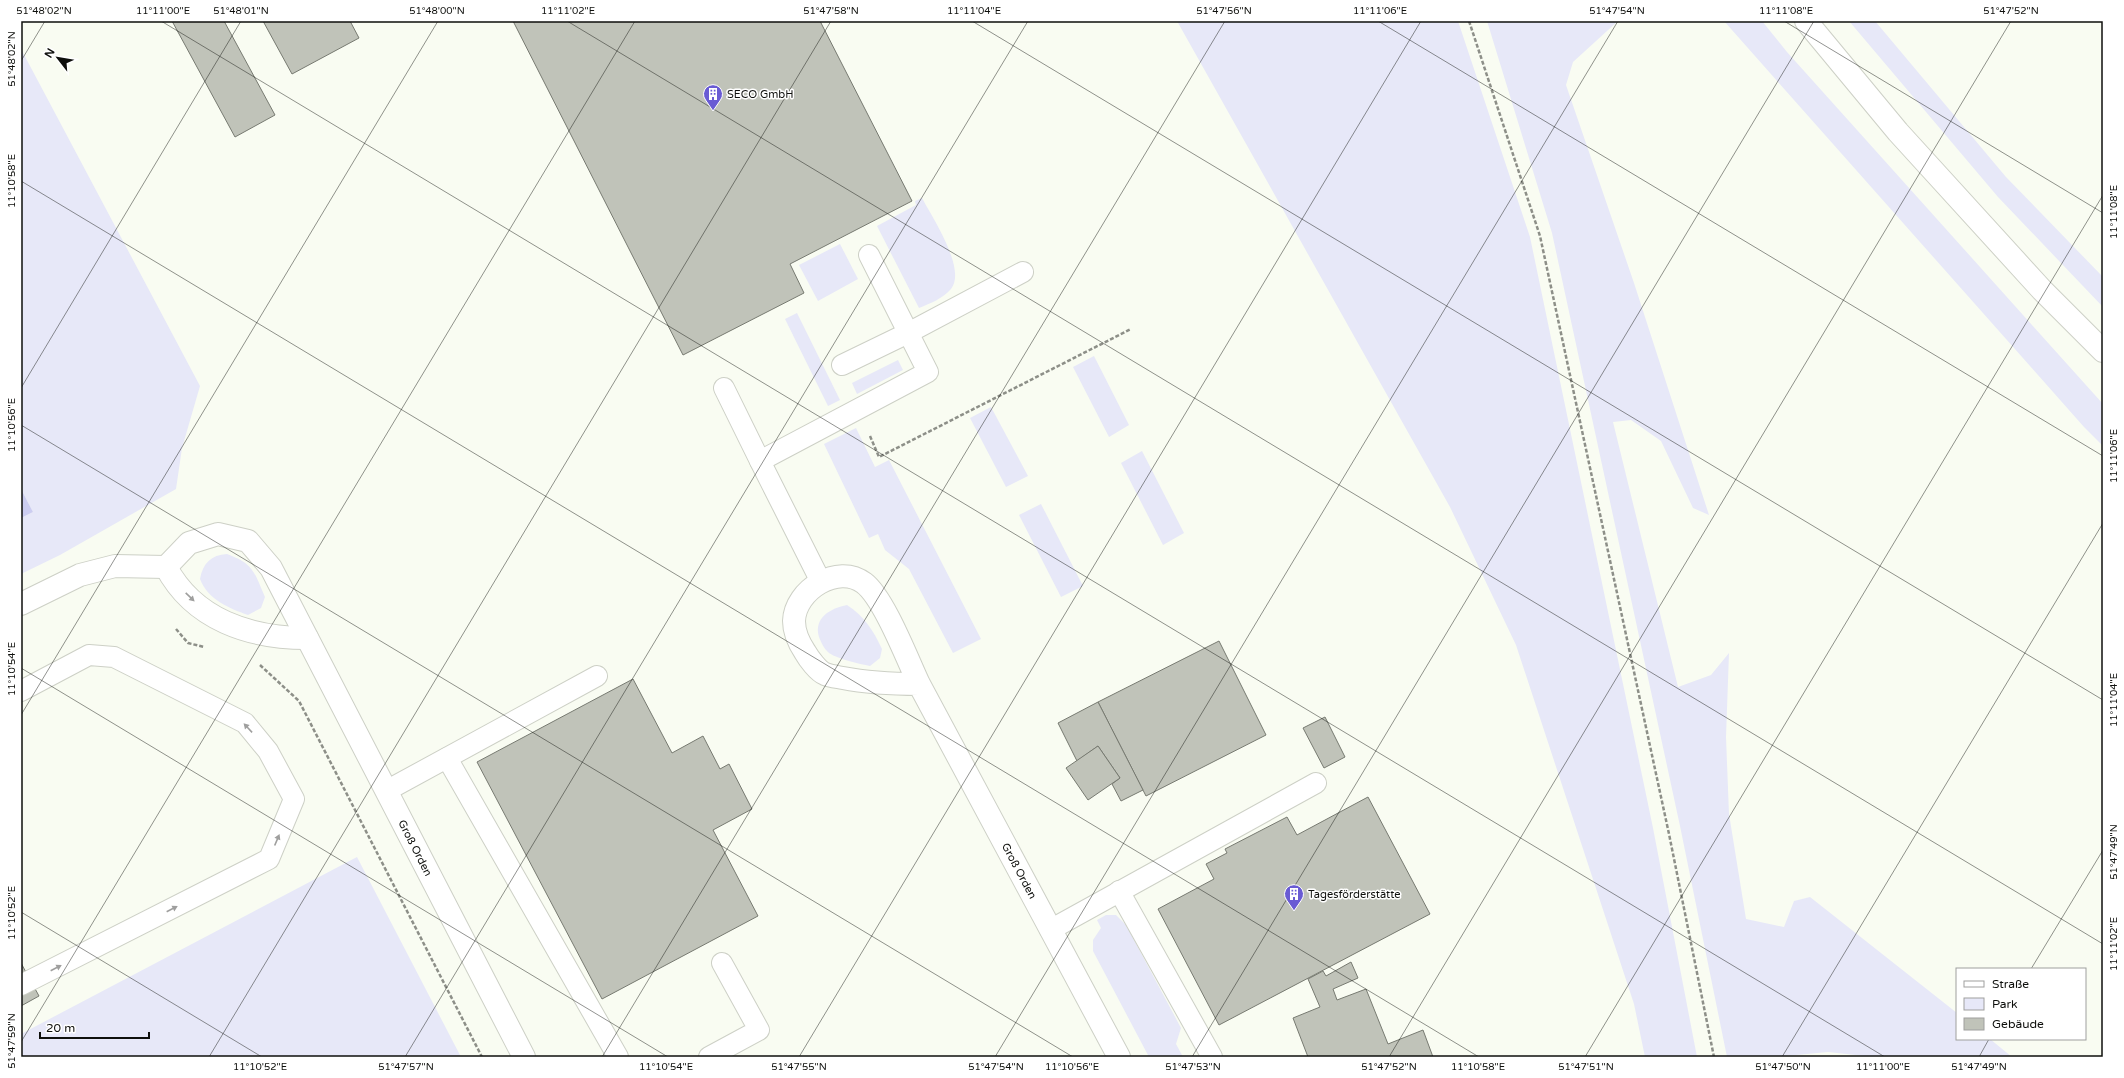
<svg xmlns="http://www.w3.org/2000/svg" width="2124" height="1078" font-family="'Varela Round',sans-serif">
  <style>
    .green { fill: #e7e8f8 }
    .water { fill: #cccdf1 }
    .building { fill: #c0c3b9; stroke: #777a71 }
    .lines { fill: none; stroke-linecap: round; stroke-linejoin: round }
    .lane-casing { stroke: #cdd0c6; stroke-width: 22 }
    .street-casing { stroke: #cdd0c6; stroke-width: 24 }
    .secondary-casing { stroke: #cdd0c6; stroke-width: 24 }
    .path { stroke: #8d8f88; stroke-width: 2.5; stroke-dasharray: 4 2; stroke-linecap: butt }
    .lane { stroke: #fff; stroke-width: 20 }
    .street { stroke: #fff; stroke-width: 22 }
    .secondary { stroke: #fff; stroke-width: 22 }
    .oneway { fill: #9f9f9e }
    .ticks { fill: none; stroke: #0e0f0c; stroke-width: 1; stroke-opacity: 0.45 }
    .labels { text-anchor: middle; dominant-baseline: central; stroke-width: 3; stroke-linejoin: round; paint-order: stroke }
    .poi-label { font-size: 11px; fill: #0e0f0c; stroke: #fff; text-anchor: start }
    .street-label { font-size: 11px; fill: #0e0f0c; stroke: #fff }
    .neatline { fill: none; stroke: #0e0f0c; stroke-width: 1.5 }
    .ticks-label { font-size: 10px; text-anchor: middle; fill: #0e0f0c }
  </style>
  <rect width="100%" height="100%" fill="#f9fcf2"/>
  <!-- green -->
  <g class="green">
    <path d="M1177,21H1458L1530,237L1653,828L1697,1057H1645L1634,1004L1516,645L1450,507Z"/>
    <path d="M1487,21H1618L1573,62L1566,85L1634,283L1709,515L1693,508L1661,441L1631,420L1613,422L1678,687L1711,675L1729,653L1726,737L1729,814L1746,919L1784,927L1794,901L1810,897L1957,1013V1039H1990L2012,1057H1874L1828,1052L1774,1057H1727L1680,826L1552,233Z"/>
    <path d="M1724,21H1762L1787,52L2103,404V446L2084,427Z"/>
    <path d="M1849,21H1875L2006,177L2103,277V307L1998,197Z"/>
    <path d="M21,49L200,386L182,448L176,489L60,555L21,574V518L33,512L21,489Z"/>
    <path d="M922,198C932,217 967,269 951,289C942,299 931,303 919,308L877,226L916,205L915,201Z"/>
    <path d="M840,244L858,279L818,301L799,265Z"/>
    <path d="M797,313L840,400L828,406L785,319Z"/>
    <path d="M1094,356L1129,425L1109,437L1073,367Z"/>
    <path d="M898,360L903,370L857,394L852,383Z"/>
    <path d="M991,407L1028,476L1006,487L970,418Z"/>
    <path d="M856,428L875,467L889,460L981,639L953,653L909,569L885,550L878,534L869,538L824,444Z"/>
    <path d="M1142,451L1184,533L1163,545L1121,463Z"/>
    <path d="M1041,504L1083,586L1061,597L1019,515Z"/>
    <path d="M227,554C254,564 254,572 265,597L261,608L248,615C229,608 208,600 200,579C203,563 211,555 227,554Z"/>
    <path d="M847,605C865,617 873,630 882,649L880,658L870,666C859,664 838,659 829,653C824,649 821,642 819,637C813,618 831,608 847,605Z"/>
    <path d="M357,857L461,1057H21V1034Z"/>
    <path d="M1106,915H1116L1126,925L1181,1028L1176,1044L1183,1057H1149L1093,951V940L1101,928L1097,920Z"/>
  </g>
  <!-- water -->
  <path class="water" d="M21,489L33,512L21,518Z"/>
  <!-- building -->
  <g class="building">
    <path d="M172,21H224L275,115L235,137Z"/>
    <path d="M263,21H350L359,38L292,74Z"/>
    <path d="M513,21H820L912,201L790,264L804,293L683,355Z"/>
    <path d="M1219,641L1266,735L1146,796L1098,702Z"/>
    <path d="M633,679L672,753L703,736L720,769L729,764L752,809L713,830L758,916L602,999L477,762Z"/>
    <path d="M1098,702L1143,790L1121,801L1112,784L1120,778L1098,746L1077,761L1058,723Z"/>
    <path d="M1325,717L1345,757L1324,768L1303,728Z"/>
    <path d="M1098,746L1120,778L1088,800L1066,768Z"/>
    <path d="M1368,797L1430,914L1219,1025L1158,909L1214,879L1206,864L1227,853L1225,849L1287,817L1297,835Z"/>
    <path d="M1351,962L1358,978L1333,989L1337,1000L1366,989L1388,1044L1423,1030L1433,1057H1308L1293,1018L1320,1007L1308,979L1323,971L1326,976Z"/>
    <path d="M21,963L39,996L21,1006Z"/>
  </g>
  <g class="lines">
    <!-- lane casing -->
    <g class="lane-casing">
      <g id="lane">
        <path d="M842,365L908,333L1023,272"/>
        <path d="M724,388L760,461"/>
        <path d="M821,582L760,461L928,372L869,255"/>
        <path d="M21,691L89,655L114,657L245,723L268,751L294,799L269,859L21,985"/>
        <path d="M447,758L618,1057"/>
        <path d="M386,791L597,676"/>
        <path d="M1119,891L1212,1057"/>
        <path d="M1050,930L1316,783"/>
        <path d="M709,1057L759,1030L722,963"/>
      </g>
    </g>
    <!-- street casing -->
    <g class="street-casing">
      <g id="street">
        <path d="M166,567L189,543L218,534L248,541L271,568L524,1057"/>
        <path d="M166,567C194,620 250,638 307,638"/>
        <path d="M21,604L80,575L115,566L166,567"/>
        <path d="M919,684C893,684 868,683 843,678C838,677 830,676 825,674C818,671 809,659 805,652C799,643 794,632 794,621C795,590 838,563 864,583C884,598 908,661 919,684L1119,1057"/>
      </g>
    </g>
    <!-- secondary casing -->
    <g class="secondary-casing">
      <path id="secondary" d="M1806,21L1898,132L2042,290L2103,351"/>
    </g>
    <!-- path -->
    <g class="path">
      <path d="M1469,21L1540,236L1669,834L1714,1057"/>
      <path d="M870,436L879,457L1131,329"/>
      <path d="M176,629L188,643L204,647"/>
      <path d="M260,665L299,701L482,1057"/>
    </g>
    <!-- lane -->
    <use href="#lane" class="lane"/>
    <!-- street -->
    <use href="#street" class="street"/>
    <!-- secondary -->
    <use href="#secondary" class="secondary"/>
  </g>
  <!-- one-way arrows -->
  <defs><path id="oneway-solid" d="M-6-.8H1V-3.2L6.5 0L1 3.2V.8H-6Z"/></defs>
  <g class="oneway">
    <use href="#oneway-solid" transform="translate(190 597) rotate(44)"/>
    <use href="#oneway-solid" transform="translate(248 728) rotate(-133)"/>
    <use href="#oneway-solid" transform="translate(277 840) rotate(-67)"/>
    <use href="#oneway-solid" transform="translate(172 909) rotate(-27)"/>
    <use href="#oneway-solid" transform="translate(56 968) rotate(-27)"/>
  </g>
  <!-- ticks -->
  <path class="ticks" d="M161,21L1885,1057M567,21L2103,944M972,21L2103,700M1378,21L2103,456M1784,21L2103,213M21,61L45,21M21,181L1479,1057M21,388L241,21M21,425L1073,1057M21,668L668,1057M21,715L438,21M21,912L262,1057M2031,969L2103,850M21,1042L635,21M209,1057L831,21M405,1057L1028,21M602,1057L1225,21M799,1057L1421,21M995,1057L1618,21M1192,1057L1814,21M1389,1057L2011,21M1585,1057L2103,195M1782,1057L2103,523M1979,1057L1989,1039"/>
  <!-- icons -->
  <defs>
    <g id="building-pin" transform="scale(1)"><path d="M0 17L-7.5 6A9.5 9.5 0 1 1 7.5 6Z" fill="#695bd4" stroke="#fff"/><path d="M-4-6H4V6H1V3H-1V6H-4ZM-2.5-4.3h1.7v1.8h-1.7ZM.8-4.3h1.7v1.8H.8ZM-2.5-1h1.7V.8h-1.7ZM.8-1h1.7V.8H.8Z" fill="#fff"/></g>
  </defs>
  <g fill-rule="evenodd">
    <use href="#building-pin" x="713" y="94"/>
    <use href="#building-pin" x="1294" y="894"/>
  </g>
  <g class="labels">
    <!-- poi labels -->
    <g class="poi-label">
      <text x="727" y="94">SECO GmbH</text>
      <text x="1308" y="894">Tagesförderstätte</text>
    </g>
    <!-- street labels -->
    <g class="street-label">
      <text transform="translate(415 848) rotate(63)">Groß Orden</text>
      <text transform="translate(1019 871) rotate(62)">Groß Orden</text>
    </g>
  </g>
  <!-- border -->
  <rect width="2124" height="1078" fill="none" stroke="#ffffff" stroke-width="44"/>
  <!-- legend -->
  <rect x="1956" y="968" width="130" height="72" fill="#ffffff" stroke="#9f9f9e"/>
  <rect x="1964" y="981" width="20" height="6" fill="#ffffff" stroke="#9f9f9e"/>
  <text x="1992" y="988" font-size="12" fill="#0e0f0c">Straße</text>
  <rect x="1964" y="998" width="20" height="12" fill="#e7e8f8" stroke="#9f9f9e"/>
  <text x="1992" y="1008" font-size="12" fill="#0e0f0c">Park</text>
  <rect x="1964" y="1018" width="20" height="12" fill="#c0c3b9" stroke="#9f9f9e"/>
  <text x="1992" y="1028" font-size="12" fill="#0e0f0c">Gebäude</text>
  <!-- north arrow -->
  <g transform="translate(58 58) rotate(301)" stroke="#ffffff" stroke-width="3" paint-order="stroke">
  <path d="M0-3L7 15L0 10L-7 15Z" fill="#0e0f0c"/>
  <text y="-6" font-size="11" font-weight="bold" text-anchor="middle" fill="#0e0f0c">N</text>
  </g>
  <!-- scale -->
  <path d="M40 1032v6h109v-6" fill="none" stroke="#0e0f0c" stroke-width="2"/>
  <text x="46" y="1032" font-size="12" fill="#0e0f0c" stroke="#ffffff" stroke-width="3" paint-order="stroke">20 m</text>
  <rect x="22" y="22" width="2080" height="1034" class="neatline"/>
  <g class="ticks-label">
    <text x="44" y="14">51°48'02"N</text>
    <text x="163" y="14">11°11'00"E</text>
    <text x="241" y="14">51°48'01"N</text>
    <text x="437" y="14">51°48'00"N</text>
    <text x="568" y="14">11°11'02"E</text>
    <text x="831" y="14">51°47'58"N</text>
    <text x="974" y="14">11°11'04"E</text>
    <text x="1224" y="14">51°47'56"N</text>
    <text x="1380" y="14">11°11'06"E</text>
    <text x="1617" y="14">51°47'54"N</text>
    <text x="1786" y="14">11°11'08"E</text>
    <text x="2011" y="14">51°47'52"N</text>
    <text transform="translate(11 59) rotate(-90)" y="4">51°48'02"N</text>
    <text transform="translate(11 181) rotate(-90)" y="4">11°10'58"E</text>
    <text transform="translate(2113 212) rotate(-90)" y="4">11°11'08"E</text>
    <text transform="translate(11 425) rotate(-90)" y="4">11°10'56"E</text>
    <text transform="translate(2113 456) rotate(-90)" y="4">11°11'06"E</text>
    <text transform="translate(11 669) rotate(-90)" y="4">11°10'54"E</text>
    <text transform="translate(2113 700) rotate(-90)" y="4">11°11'04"E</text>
    <text transform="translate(2113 852) rotate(-90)" y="4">51°47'49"N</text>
    <text transform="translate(11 913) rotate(-90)" y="4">11°10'52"E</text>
    <text transform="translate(2113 944) rotate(-90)" y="4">11°11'02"E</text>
    <text transform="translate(11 1041) rotate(-90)" y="4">51°47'59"N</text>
    <text x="260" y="1070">11°10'52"E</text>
    <text x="406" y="1070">51°47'57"N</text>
    <text x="666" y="1070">11°10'54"E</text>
    <text x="799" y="1070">51°47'55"N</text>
    <text x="996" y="1070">51°47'54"N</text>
    <text x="1072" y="1070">11°10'56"E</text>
    <text x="1193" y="1070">51°47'53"N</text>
    <text x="1389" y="1070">51°47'52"N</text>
    <text x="1478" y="1070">11°10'58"E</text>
    <text x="1586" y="1070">51°47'51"N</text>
    <text x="1783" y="1070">51°47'50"N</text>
    <text x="1883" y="1070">11°11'00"E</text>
    <text x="1979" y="1070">51°47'49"N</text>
  </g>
</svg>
